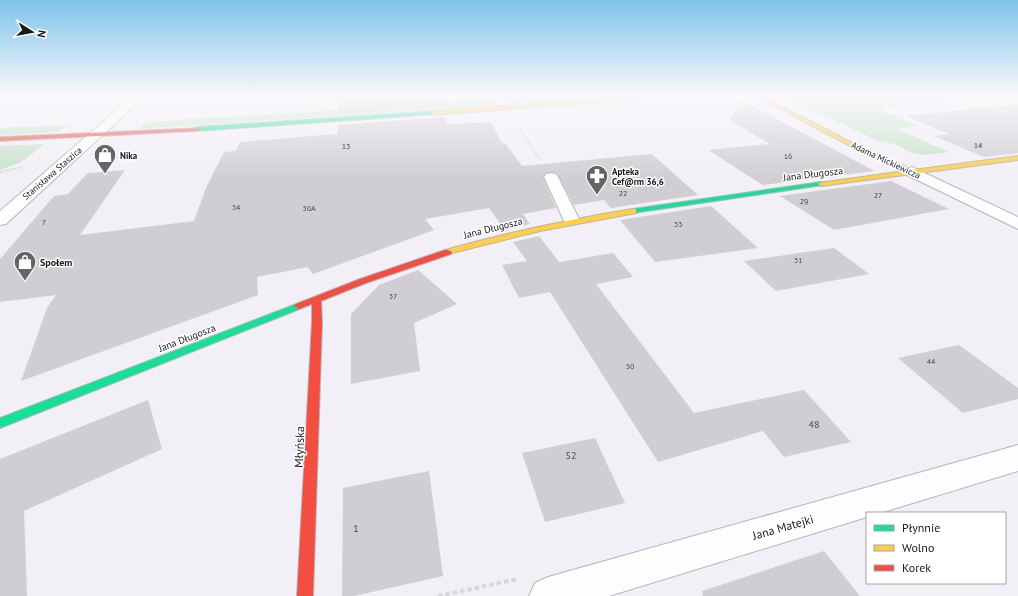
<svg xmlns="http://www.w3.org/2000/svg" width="1018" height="596" font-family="'PT Sans',sans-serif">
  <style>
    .green { fill: #c7e2c9 }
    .building { fill: #d0cdd3 }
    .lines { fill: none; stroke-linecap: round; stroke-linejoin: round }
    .lane-casing { stroke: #b6b4b9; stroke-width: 2 }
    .street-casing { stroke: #b6b4b9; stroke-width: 2 }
    .fast-casing { stroke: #b6b4b9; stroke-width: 2 }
    .slow-casing { stroke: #b6b4b9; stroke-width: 2 }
    .jam-casing { stroke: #b6b4b9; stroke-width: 2 }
    .path-far2 { stroke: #d7d6d8; stroke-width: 1.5; stroke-dasharray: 1.5 1; stroke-linecap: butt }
    .path-far1 { stroke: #d7d6d8; stroke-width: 2; stroke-dasharray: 2 1.5; stroke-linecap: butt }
    .path { stroke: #d7d6d8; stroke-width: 4; stroke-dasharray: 4.5 3; stroke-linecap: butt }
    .lane { fill: #fdfdfe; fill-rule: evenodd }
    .street { fill: #fdfdfe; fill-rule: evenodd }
    .fast { fill: #16e098; fill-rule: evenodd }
    .slow { fill: #ffcf43; fill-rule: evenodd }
    .jam { fill: #f24e42; fill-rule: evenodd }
    .labels { text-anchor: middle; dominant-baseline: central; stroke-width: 3; stroke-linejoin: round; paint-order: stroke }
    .number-label { font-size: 8px; fill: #48454a }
    .far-poi-label { font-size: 9px; font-weight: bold; fill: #1a181d; stroke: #fff; text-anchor: start }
    .far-street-label { font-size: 9px; fill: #1a181d; stroke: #fff }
    .street-label { font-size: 10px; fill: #1a181d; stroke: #fff }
    .poi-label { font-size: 10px; font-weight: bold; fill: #1a181d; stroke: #fff; text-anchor: start }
    .near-number-label { font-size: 10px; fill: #48454a }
    .near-street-label { font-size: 12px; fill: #1a181d; stroke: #fff }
  </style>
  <rect width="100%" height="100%" fill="#f2eff6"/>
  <!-- green -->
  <g class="green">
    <path d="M549,95H564L568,97L567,99L512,104L501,99Z"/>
    <path d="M781,95H990L877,108L920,126L897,129L949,152L925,155L912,153L895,144L878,141Z"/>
    <path d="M490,100L499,105L140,129L147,122Z"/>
    <path d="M68,125L58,132L0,135V128Z"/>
    <path d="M45,144L21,162L0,170V146Z"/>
  </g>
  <!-- building -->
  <g class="building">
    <path d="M339,95H445L446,106L338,114Z"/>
    <path d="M741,100L841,153L874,171L763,185L708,150L770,144L730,120Z"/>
    <path d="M1018,104V153L984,157L934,136L949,134L906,116Z"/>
    <path d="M446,117V124L491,122L502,143H505L522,166L652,154L698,195L611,208L604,200L574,205L557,173H546L543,178L556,208L523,214L530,224L504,229L489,208L425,219L434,230L313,274L308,267L257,277L258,295L21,381L47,308L56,295L0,302V259L54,196L68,194L88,173L125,170L80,235L194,221L206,188L224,152L236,151L240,142L337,134L338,125Z"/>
    <path d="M891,181L949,209L834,230L780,196Z"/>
    <path d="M711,206L758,248L655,262L620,220Z"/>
    <path d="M539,236L559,262L613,253L633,277L596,284L694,413L804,390L851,442L784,457L763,431L658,462L550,292L519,298L502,265L527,261L513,242Z"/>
    <path d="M834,248L869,274L776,291L744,261Z"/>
    <path d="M418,270L457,304L414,323L420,371L351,384V314L379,285Z"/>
    <path d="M959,345L1018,388V399L963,413L898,358Z"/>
    <path d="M148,400L162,449L24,511L27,596H0V459Z"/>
    <path d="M595,438L625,503L545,522L522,453Z"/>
    <path d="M429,471L443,576L354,596H342L343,488Z"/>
    <path d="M824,551L860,596H703L702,591Z"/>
  </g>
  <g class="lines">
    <!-- lane casing -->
    <g class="lane-casing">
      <path id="lane" d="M551,173L556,174L558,177L580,221L577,224H567L564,221L544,177L546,174Z"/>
    </g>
    <!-- street casing -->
    <g class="street-casing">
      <g id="street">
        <path d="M134,95H146L6,224L0,225V211Z"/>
        <path d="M912,167L1018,217V229L907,175L904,172L907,169Z"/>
        <path d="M1018,445V471L880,513H867V517L609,596H529L535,583L548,577Z"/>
      </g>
    </g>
    <!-- fast casing -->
    <g class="fast-casing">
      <g id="fast">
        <path d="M435,111L437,112V114L197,131L194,129L197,127Z"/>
        <path d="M821,182L823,183V185L633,213L629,211L633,209Z"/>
        <path d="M299,303L302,304L304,306L302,308L0,428V418Z"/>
      </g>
    </g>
    <!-- slow casing -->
    <g class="slow-casing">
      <g id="slow">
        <path d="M659,95H685L435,115L432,113L435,111Z"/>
        <path d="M754,95H760L860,147L913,170L1018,156V160L821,186L819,185V183L905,171L856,149Z"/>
        <path d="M633,209H636V213L540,231L448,254L444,252L445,250C507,233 570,219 633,209Z"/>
      </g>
    </g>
    <!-- jam casing -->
    <g class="jam-casing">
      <g id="jam">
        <path d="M199,128L200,129L197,131L0,141V137Z"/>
        <path d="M445,250H448L452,252L451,254L366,283L321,301L322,322L313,596H297L312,322V304L299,309L294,306L296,304L360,279Z"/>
      </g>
    </g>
    <!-- path-far2 -->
    <g class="path-far2">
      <path d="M704,97L728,96"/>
      <path d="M520,128L536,154"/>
    </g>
    <!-- path-far1 -->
    <g class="path-far1">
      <path d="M536,153L540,160"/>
      <path d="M0,172L23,167"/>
    </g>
    <!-- path -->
    <path class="path" d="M438,596L518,579"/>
    <!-- lane -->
    <use href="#lane" class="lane"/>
    <!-- street -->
    <use href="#street" class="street"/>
    <!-- fast -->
    <use href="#fast" class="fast"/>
    <!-- slow -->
    <use href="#slow" class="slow"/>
    <!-- jam -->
    <use href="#jam" class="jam"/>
  </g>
  <!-- sky -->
  <linearGradient id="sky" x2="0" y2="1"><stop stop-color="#7fc3ed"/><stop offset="0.53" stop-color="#f9f8fb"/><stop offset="1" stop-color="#f9f8fb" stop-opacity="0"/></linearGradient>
  <rect width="1018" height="179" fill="url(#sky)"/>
  <!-- icons -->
  <defs>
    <g id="shop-pin" transform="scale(1.15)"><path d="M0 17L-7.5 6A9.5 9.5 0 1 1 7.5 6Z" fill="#666369" stroke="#fff"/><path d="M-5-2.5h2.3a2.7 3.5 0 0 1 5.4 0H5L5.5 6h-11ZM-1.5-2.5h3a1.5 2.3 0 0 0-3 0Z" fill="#fff"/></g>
    <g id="pharmacy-pin" transform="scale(1.15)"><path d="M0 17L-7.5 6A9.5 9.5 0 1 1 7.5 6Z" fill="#666369" stroke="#fff"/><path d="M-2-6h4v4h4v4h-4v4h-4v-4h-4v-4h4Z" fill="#fff"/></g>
  </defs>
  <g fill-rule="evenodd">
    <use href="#shop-pin" x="105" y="155"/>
    <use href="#pharmacy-pin" x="597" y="176"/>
    <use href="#shop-pin" x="25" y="262"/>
  </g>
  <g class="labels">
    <!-- number labels -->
    <g class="number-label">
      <text x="978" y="145">14</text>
      <text x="346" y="146">13</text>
      <text x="788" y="156">16</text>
      <text x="623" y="193">22</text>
      <text x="878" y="195">27</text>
      <text x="804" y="201">29</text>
      <text x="236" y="207">34</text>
      <text x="309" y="208">30A</text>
      <text x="44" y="222">7</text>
      <text x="678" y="224">33</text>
      <text x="798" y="260">31</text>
      <text x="393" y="296">37</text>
      <text x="931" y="361">44</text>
      <text x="630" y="366">50</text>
    </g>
    <!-- far-poi labels -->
    <g class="far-poi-label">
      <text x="120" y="155">Nika</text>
      <text x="612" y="171">Apteka<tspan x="612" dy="10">Cef@rm 36,6</tspan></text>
    </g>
    <!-- far-street labels -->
    <g class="far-street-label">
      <text transform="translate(886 160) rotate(25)">Adama Mickiewicza</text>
      <text transform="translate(52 173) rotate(-41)">Stanisława Staszica</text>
    </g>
    <!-- street labels -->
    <g class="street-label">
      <text transform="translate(813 174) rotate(-7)">Jana Długosza</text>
      <text transform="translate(493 228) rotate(-14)">Jana Długosza</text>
      <text transform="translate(187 338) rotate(-21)">Jana Długosza</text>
    </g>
    <!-- poi labels -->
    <g class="poi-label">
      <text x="40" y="262">Społem</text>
    </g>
    <!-- near-number labels -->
    <g class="near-number-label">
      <text x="814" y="424">48</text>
      <text x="571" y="455">52</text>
      <text x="356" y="528">1</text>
    </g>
    <!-- near-street labels -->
    <g class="near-street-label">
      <text transform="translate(299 447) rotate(-88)">Młyńska</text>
      <text transform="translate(783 527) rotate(-16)">Jana Matejki</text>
    </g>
  </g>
  <!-- legend -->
  <rect x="866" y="512" width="140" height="72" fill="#ffffff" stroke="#a3a3a5"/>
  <rect x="874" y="525" width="20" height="6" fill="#16e098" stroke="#a3a3a5"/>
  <text x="902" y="532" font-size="12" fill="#1a181d">Płynnie</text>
  <rect x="874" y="545" width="20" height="6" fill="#ffcf43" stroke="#a3a3a5"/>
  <text x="902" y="552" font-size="12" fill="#1a181d">Wolno</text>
  <rect x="874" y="565" width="20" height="6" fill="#f24e42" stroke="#a3a3a5"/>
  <text x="902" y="572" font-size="12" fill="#1a181d">Korek</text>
  <!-- north arrow -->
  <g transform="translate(32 32) rotate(101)" stroke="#ffffff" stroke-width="3" paint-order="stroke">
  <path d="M0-3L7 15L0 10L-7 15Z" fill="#1a181d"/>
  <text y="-6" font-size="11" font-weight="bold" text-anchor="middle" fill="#1a181d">N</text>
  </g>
</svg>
